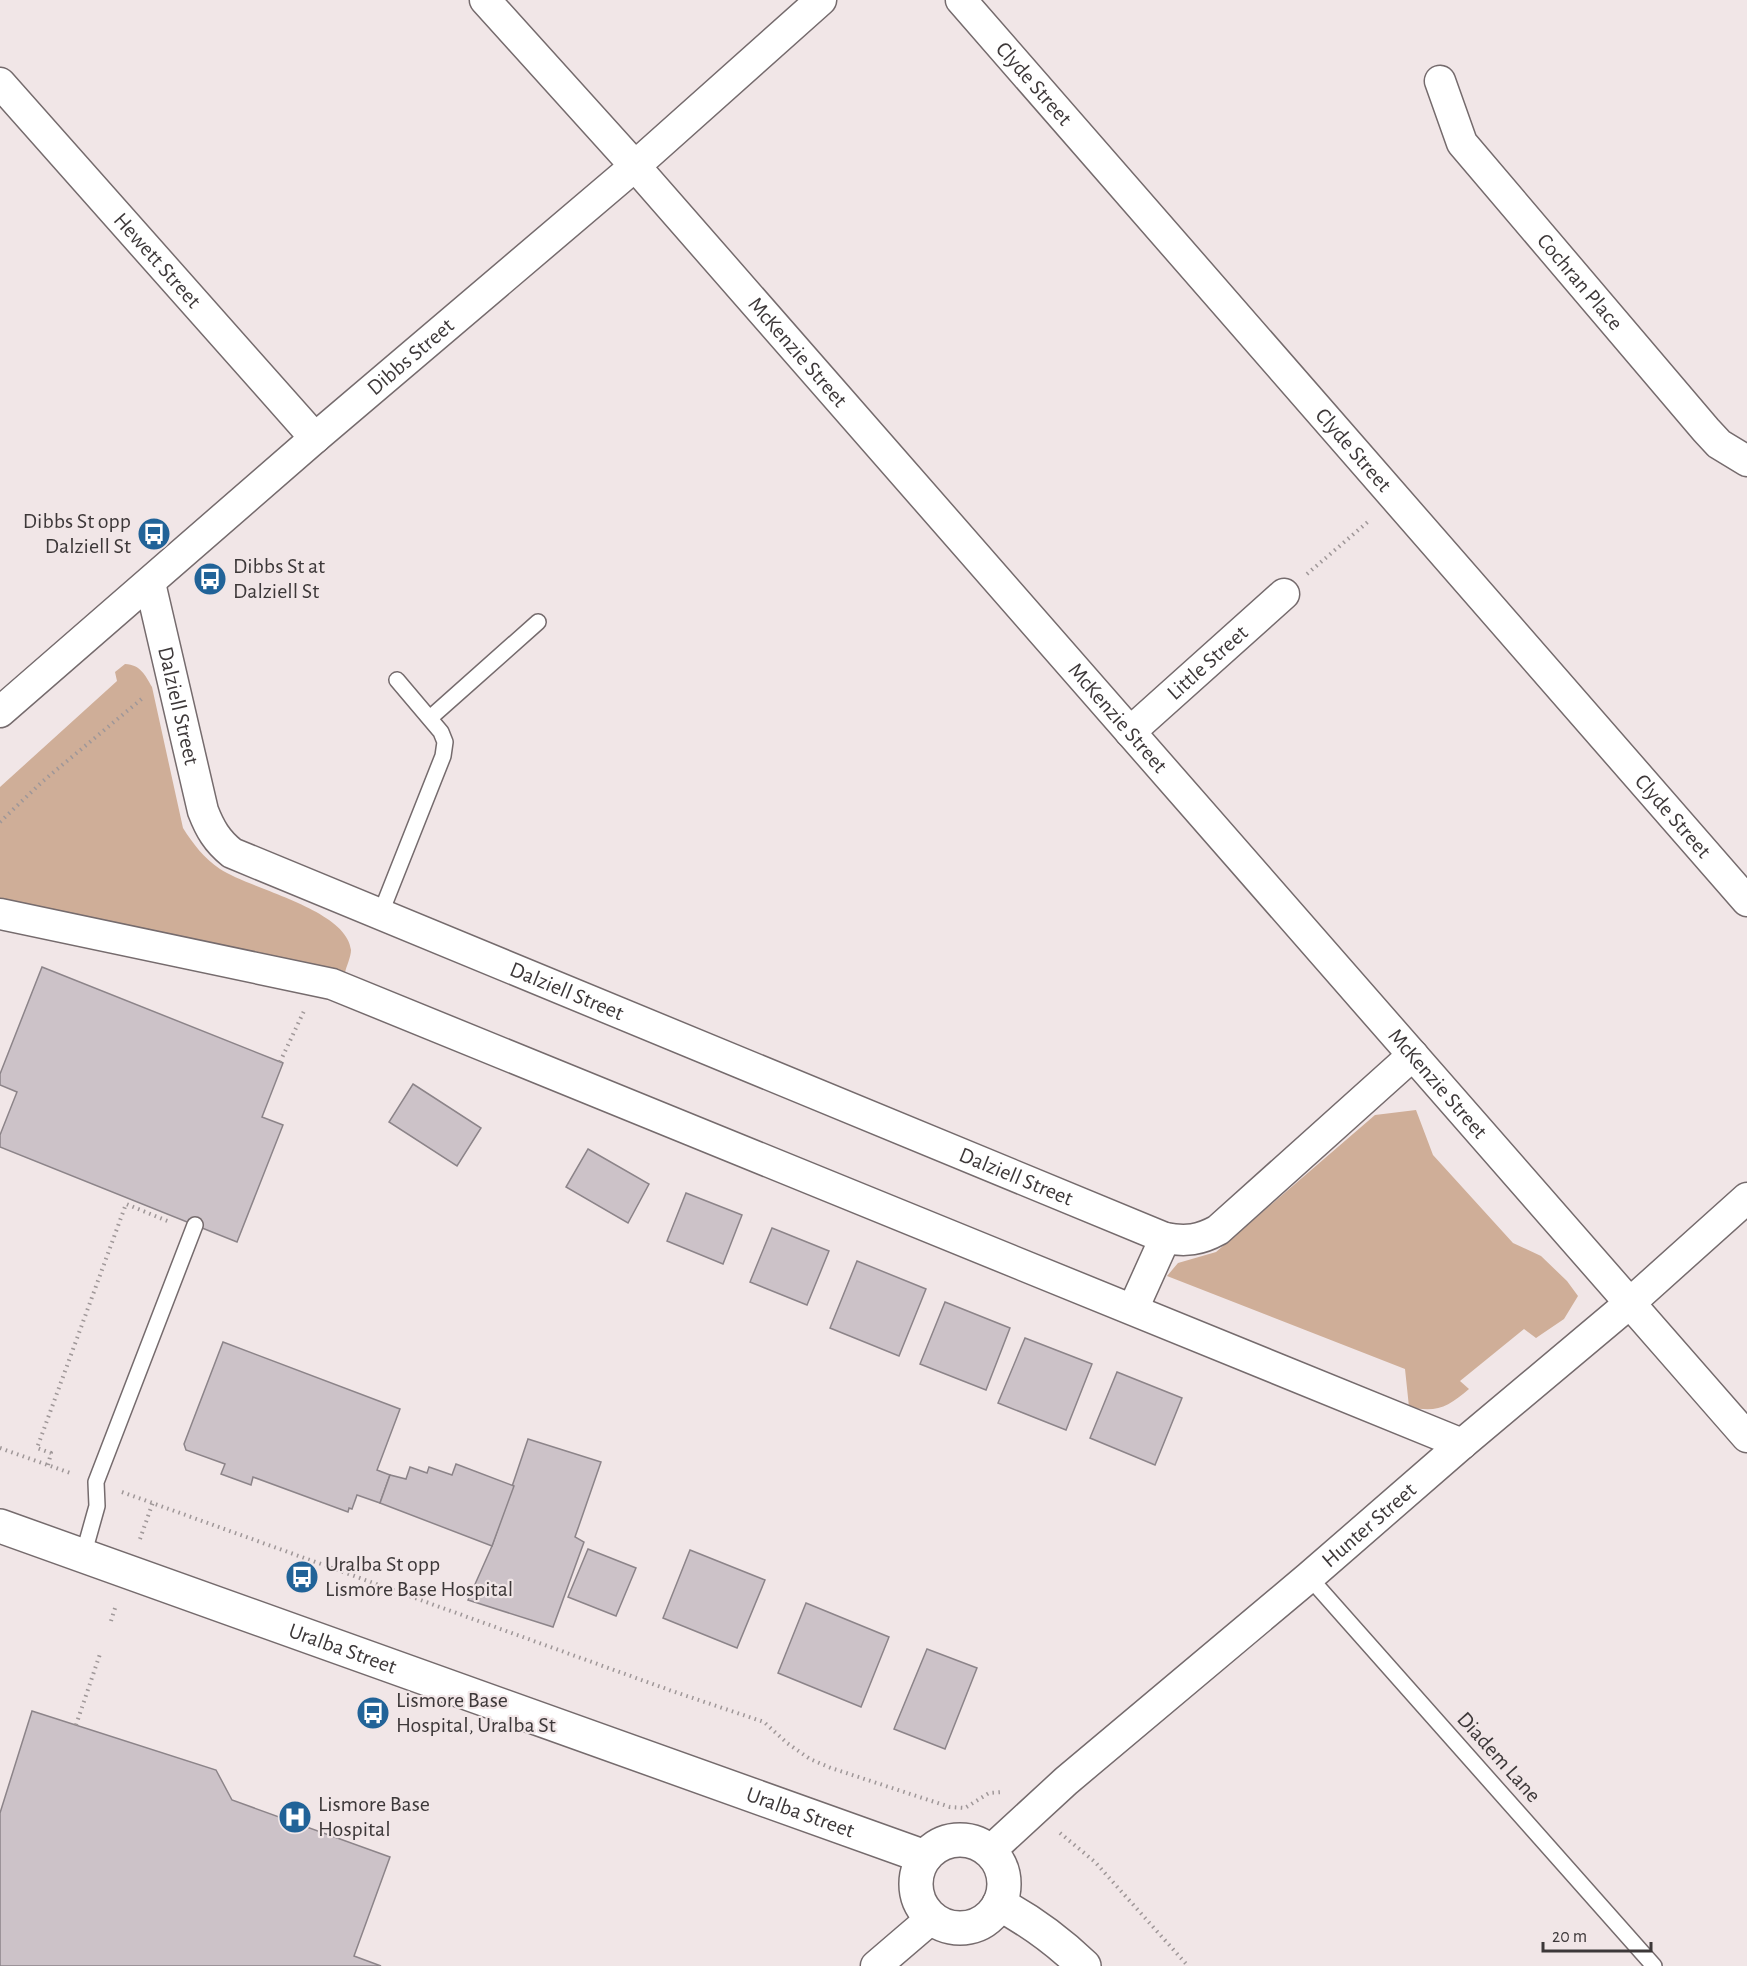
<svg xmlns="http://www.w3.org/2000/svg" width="1747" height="1966" font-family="'Alegreya Sans',sans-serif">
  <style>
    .green { fill: #cfae98 }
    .building { fill: #ccc2c8; stroke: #8c8489; stroke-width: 1.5 }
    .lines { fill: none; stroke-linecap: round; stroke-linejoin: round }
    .lane-casing { stroke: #756b6d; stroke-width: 18 }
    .street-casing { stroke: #756b6d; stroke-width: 33 }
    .secondary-casing { stroke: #756b6d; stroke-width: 36 }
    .path { stroke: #9f9798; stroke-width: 4; stroke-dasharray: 1.5 4.5; stroke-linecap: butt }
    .lane { stroke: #fff; stroke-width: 15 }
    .street { stroke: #fff; stroke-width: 30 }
    .secondary { stroke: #fff; stroke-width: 33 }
    .labels { text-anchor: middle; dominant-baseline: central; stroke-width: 4.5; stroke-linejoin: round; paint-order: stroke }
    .street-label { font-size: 22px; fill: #3d3839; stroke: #f1e6e7 }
    .poi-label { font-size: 22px; fill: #3d3839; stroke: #f1e6e7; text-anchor: start }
  </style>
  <rect width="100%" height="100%" fill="#f1e6e7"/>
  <!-- green -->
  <g class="green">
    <path d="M125,664C141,665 145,675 152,687L183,828C193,844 204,858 220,869C250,889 347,909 351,950C351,957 346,967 345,973L0,899V787L117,681L115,672Z"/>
    <path d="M1416,1110L1433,1155L1513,1243L1541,1256L1567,1281L1578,1296L1564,1319L1536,1338L1524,1329L1460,1381L1469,1389C1448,1407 1437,1413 1409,1407L1405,1369L1167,1276L1178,1263L1216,1252L1375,1115Z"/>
  </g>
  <!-- building -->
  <g class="building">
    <path d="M42,967L283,1063L262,1117L283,1125L237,1242L0,1147V1135L17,1092L0,1085V1074Z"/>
    <path d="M413,1084L481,1128L457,1166L389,1122Z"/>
    <path d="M588,1149L649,1184L628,1223L566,1187Z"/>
    <path d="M686,1193L742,1215L723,1264L667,1241Z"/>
    <path d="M772,1228L829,1251L807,1305L750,1282Z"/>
    <path d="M857,1261L926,1289L899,1356L830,1328Z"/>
    <path d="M945,1302L1010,1328L986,1390L920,1364Z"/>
    <path d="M1025,1338L1092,1364L1066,1430L998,1403Z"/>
    <path d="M223,1342L400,1409L377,1470L390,1475L380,1503L357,1495L352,1509L349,1508L348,1512L253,1477L251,1485L221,1474L225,1464L186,1450L184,1444Z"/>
    <path d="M1117,1372L1182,1398L1155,1465L1090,1438Z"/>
    <path d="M528,1439L601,1462L575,1537L584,1542L553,1627L468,1600L492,1546Z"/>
    <path d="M456,1464L514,1486L492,1546L380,1503L390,1475L406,1479L410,1467L427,1473L429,1467L452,1475Z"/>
    <path d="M588,1549L636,1568L616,1616L568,1597Z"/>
    <path d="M690,1550L765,1580L737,1648L663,1618Z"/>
    <path d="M806,1603L889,1637L861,1707L778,1673Z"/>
    <path d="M927,1649L977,1668L945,1749L894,1729Z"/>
    <path d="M32,1711L216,1770L232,1800L390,1857L354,1956L381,1966H0V1813Z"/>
  </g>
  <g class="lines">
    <!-- lane casing -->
    <g class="lane-casing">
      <g id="lane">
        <path d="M430,718L538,622"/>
        <path d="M380,915L443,756L445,742L441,732L397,680"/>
        <path d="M83,1556L97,1506L96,1482L195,1225"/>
        <path d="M1309,1577L1654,1966"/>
      </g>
    </g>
    <!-- street casing -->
    <g class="street-casing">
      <g id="street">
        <path id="s1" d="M485,0L635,166L1747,1437"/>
        <path id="s2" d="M961,0L1747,901"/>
        <path id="s3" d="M1440,81L1462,143L1706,430L1719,444L1747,461"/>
        <path id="s4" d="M0,83L315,438"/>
        <path id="s5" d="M150,583L203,811C210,829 217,841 232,853L1165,1238C1186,1242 1200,1240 1218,1230L1413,1055"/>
        <path id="s6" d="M0,712L315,438L635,166L821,0"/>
        <path id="s7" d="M1130,732L1284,594"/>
        <path d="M0,914L332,984L1462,1444"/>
        <path d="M1133,1309L1165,1238"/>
        <path id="s8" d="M990,1851L1066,1781L1309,1577L1462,1444L1630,1303L1747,1198"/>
        <path d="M876,1966L932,1918"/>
      </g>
    </g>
    <!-- secondary casing -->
    <g class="secondary-casing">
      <g id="secondary">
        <path id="s9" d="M0,1526L925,1857"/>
        <circle cx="960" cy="1884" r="44"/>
        <path d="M999,1904C1031,1921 1058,1941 1084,1966"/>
      </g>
    </g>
    <!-- path -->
    <g class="path">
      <path d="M1307,574L1370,520"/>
      <path d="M0,822L43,781L144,697"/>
      <path d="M280,1062L304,1011"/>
      <path d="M0,1448L73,1474"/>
      <path d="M48,1465L51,1453L37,1448L126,1204L170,1222"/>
      <path d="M122,1492L672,1691L764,1722L787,1743L810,1759L831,1768L950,1807L965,1808L989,1793L1002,1792"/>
      <path d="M140,1539L153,1502"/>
      <path d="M111,1621L116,1605"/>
      <path d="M76,1725L100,1654"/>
      <path d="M1060,1833L1095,1862L1188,1966"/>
    </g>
    <!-- lane -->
    <use href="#lane" class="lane"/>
    <!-- street -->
    <use href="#street" class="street"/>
    <!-- secondary -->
    <use href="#secondary" class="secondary"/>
  </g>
  <!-- icons -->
  <defs>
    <g id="bus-disc" transform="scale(1.725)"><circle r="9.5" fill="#216398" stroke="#f1e6e7"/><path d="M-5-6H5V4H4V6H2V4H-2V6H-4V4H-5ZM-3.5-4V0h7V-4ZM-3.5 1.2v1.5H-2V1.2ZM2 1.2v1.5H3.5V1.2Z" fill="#fff"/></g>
    <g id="hospital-disc" transform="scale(1.725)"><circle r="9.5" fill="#216398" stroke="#f1e6e7"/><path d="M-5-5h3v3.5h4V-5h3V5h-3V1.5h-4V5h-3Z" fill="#fff"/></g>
  </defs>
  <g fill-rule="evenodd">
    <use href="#bus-disc" x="154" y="534"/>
    <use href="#bus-disc" x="210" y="579"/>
    <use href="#bus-disc" x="302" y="1577"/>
    <use href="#bus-disc" x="373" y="1713"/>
    <use href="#hospital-disc" x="295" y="1817"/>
  </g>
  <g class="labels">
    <!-- street labels -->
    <g class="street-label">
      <text stroke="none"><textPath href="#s2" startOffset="111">Clyde Street</textPath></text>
      <text stroke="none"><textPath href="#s4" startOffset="237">Hewett Street</textPath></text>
      <text stroke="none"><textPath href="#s3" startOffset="248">Cochran Place</textPath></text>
      <text stroke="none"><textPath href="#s1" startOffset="471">McKenzie Street</textPath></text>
      <text stroke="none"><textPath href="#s6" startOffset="543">Dibbs Street</textPath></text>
      <text stroke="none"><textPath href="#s2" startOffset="597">Clyde Street</textPath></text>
      <text stroke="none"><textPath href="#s7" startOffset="104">Little Street</textPath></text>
      <text stroke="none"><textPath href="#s5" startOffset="126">Dalziell Street</textPath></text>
      <text stroke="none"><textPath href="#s1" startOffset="957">McKenzie Street</textPath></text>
      <text stroke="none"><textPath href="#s2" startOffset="1083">Clyde Street</textPath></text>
      <text stroke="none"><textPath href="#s5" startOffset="648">Dalziell Street</textPath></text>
      <text stroke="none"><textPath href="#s1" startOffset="1443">McKenzie Street</textPath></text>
      <text stroke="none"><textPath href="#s5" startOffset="1134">Dalziell Street</textPath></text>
      <text stroke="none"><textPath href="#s8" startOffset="500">Hunter Street</textPath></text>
      <text stroke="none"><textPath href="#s9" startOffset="364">Uralba Street</textPath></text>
      <text transform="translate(1499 1757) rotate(48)">Diadem Lane</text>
      <text stroke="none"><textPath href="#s9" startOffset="850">Uralba Street</textPath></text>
    </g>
    <!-- poi labels -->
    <g class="poi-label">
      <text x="131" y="521" text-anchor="end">Dibbs St opp<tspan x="131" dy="25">Dalziell St</tspan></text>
      <text x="233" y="566">Dibbs St at<tspan x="233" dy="25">Dalziell St</tspan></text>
      <text x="325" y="1564">Uralba St opp<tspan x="325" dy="25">Lismore Base Hospital</tspan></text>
      <text x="396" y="1700">Lismore Base<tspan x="396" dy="25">Hospital, Uralba St</tspan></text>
      <text x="318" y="1804">Lismore Base<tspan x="318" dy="25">Hospital</tspan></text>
    </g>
  </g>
  <!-- scale -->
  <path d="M1543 1942v9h108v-9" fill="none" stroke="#3d3839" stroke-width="3"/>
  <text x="1552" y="1942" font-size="18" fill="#3d3839" stroke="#f1e6e7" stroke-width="4.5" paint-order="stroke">20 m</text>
</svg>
